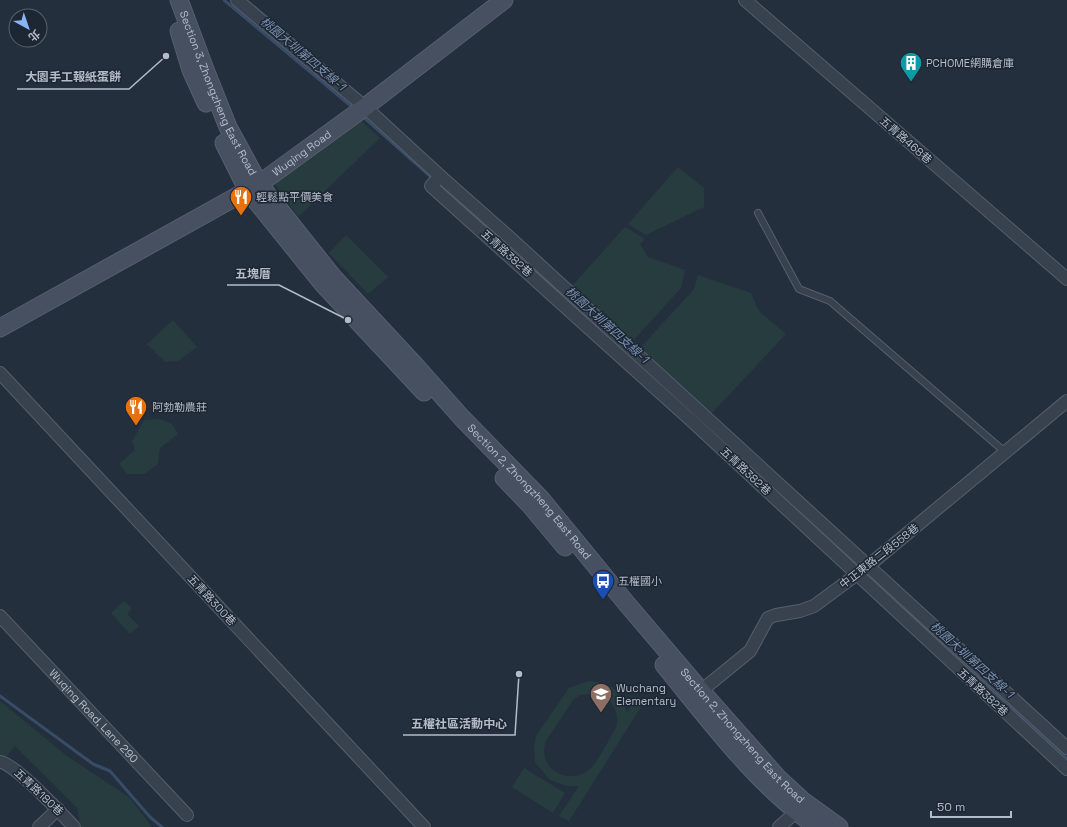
<svg xmlns="http://www.w3.org/2000/svg" width="1067" height="827" font-family="'Space Grotesk','Noto Sans TC',sans-serif">
  <style>
    .green { fill: #263c3f; fill-rule: evenodd }
    .lines { fill: none; stroke-linecap: round; stroke-linejoin: round }
    .stream { stroke: #394c67; stroke-width: 3 }
    .lane-casing { stroke: #565f6c; stroke-width: 8 }
    .street-casing { stroke: #565f6c; stroke-width: 14 }
    .secondary-casing { stroke: #565f6c; stroke-width: 19 }
    .lane { stroke: #38414e; stroke-width: 6 }
    .street { stroke: #38414e; stroke-width: 12 }
    .secondary { stroke: #465061; stroke-width: 17 }
    .labels { text-anchor: middle; dominant-baseline: central; stroke-width: 3; stroke-linejoin: round; paint-order: stroke }
    .poi-label { font-size: 11px; fill: #b4bcc9; stroke: #1d2633; text-anchor: start }
    .street-label { font-size: 11px; fill: #b4bcc9; stroke: #1d2633 }
    .water-label { font-size: 12px; font-style: italic; fill: #7c92b1; stroke: #1d2633 }
    .leader { fill: none; stroke: #b4bcc9; stroke-width: 1.5 }
    .callout-dot { fill: #b4bcc9; stroke: #1d2633; stroke-width: 1.5 }
    .callout-label { font-size: 12px; text-anchor: middle; font-weight: bold; fill: #b4bcc9; stroke: #1d2633; stroke-width: 3; stroke-linejoin: round; paint-order: stroke }
  </style>
  <rect width="100%" height="100%" fill="#242f3e"/>
  <!-- green -->
  <g class="green">
    <path d="M358,118L380,138L298,217L272,180Z"/>
    <path d="M678,167L704,188V207L646,235L628,224Z"/>
    <path d="M625,227L645,239L640,244L648,257L685,270L681,288L631,343L571,287Z"/>
    <path d="M346,235L388,277L368,294L329,253Z"/>
    <path d="M698,275L751,293L759,311L786,334L711,414L639,349L694,289Z"/>
    <path d="M173,320L197,347L178,361L165,362L147,344Z"/>
    <path d="M160,419L172,424L178,434L160,448L158,464L144,474H127L119,464L135,450L132,441L144,420Z"/>
    <path d="M124,601L132,609L127,614L139,626L130,634L111,613Z"/>
    <path d="M589,681C613,683 619,690 627,712L635,701L641,707L569,821L559,816L579,786H567L550,780L535,762L534,748L536,736L569,688ZM596,693C611,697 621,713 616,728C610,738 599,759 592,767C571,788 536,770 546,741L573,700L580,695Z"/>
    <path d="M0,701L67,756L129,797L152,827H81L77,808L15,746L6,757L0,758Z"/>
    <path d="M524,768L565,793L553,813L512,787Z"/>
  </g>
  <g class="lines">
    <!-- stream -->
    <g class="stream">
      <path d="M224,0L351,106"/>
      <path d="M362,116L433,179"/>
      <path d="M437,183L498,237"/>
      <path d="M510,248L580,312"/>
      <path d="M904,609L1067,758"/>
      <path d="M0,696L93,764L110,771L150,817L162,827"/>
    </g>
    <!-- lane casing -->
    <g class="lane-casing">
      <path id="lane" d="M758,213L799,289L830,301L1005,452"/>
    </g>
    <!-- street casing -->
    <g class="street-casing">
      <g id="street">
        <path d="M237,0L365,107L440,176L508,236L1067,748"/>
        <path d="M745,0L1067,279"/>
        <path d="M440,176L431,186L693,422L1067,769"/>
        <path d="M0,373L424,827"/>
        <path id="s1" d="M0,616L187,815"/>
        <path d="M696,695L750,651L768,618L776,615L800,611L814,606L868,566L1067,401"/>
        <path d="M0,762C12,761 64,816 74,827"/>
        <path d="M39,827L58,809"/>
        <path d="M779,827L796,812L800,805"/>
      </g>
    </g>
    <!-- secondary casing -->
    <g class="secondary-casing">
      <g id="secondary">
        <path id="s2" d="M179,0L206,72L228,127L259,184L317,257L333,277L413,363L462,418L541,499L627,604L701,691L778,778L803,801L839,827"/>
        <path d="M179,31L191,70L206,103"/>
        <path d="M224,143L248,191L323,284L424,392"/>
        <path id="s3" d="M0,328L259,184L365,107L504,0"/>
        <path d="M504,478L530,505L565,547"/>
        <path d="M664,665C711,722 756,784 817,827"/>
      </g>
    </g>
    <!-- lane -->
    <use href="#lane" class="lane"/>
    <!-- street -->
    <use href="#street" class="street"/>
    <!-- secondary -->
    <use href="#secondary" class="secondary"/>
  </g>
  <!-- icons -->
  <defs>
    <g id="building-pin" transform="scale(1.15)"><path d="M0 17L-7.5 6A9.5 9.5 0 1 1 7.5 6Z" fill="#0f9aa8" stroke="#1d2633"/><path d="M-4-6H4V6H1V3H-1V6H-4ZM-2.5-4.3h1.7v1.8h-1.7ZM.8-4.3h1.7v1.8H.8ZM-2.5-1h1.7V.8h-1.7ZM.8-1h1.7V.8H.8Z" fill="#fff"/></g>
    <g id="restaurant-pin" transform="scale(1.15)"><path d="M0 17L-7.5 6A9.5 9.5 0 1 1 7.5 6Z" fill="#e8710a" stroke="#1d2633"/><path d="M-5-6h1v4h1v-4h1v4h1v-4h1v5L-1.5 .5V6h-2V.5L-5-1ZM5-6V6H3V1.5H1.5Q1.5-4 5-6Z" fill="#fff"/></g>
    <g id="bus-pin" transform="scale(1.15)"><path d="M0 17L-7.5 6A9.5 9.5 0 1 1 7.5 6Z" fill="#1a4fb4" stroke="#1d2633"/><path d="M-5-6H5V4H4V6H2V4H-2V6H-4V4H-5ZM-3.5-4V0h7V-4ZM-3.5 1.2v1.5H-2V1.2ZM2 1.2v1.5H3.5V1.2Z" fill="#fff"/></g>
    <g id="school-pin" transform="scale(1.15)"><path d="M0 17L-7.5 6A9.5 9.5 0 1 1 7.5 6Z" fill="#8d6e63" stroke="#1d2633"/><path d="M0-5L7-2L0 1L-7-2ZM-4 1L0 2.5L4 1V4Q0 6-4 4Z" fill="#fff"/></g>
  </defs>
  <g fill-rule="evenodd">
    <use href="#building-pin" x="911" y="63"/>
    <use href="#restaurant-pin" x="241" y="197"/>
    <use href="#restaurant-pin" x="136" y="407"/>
    <use href="#bus-pin" x="603" y="581"/>
    <use href="#school-pin" x="601" y="694"/>
  </g>
  <g class="labels">
    <!-- poi labels -->
    <g class="poi-label">
      <text x="926" y="63">PCHOME網購倉庫</text>
      <text x="256" y="197">輕鬆點平價美食</text>
      <text x="152" y="407">阿勃勒農莊</text>
      <text x="618" y="581">五權國小</text>
      <text x="616" y="688">Wuchang<tspan x="616" dy="13">Elementary</tspan></text>
    </g>
    <!-- street labels -->
    <g class="street-label">
      <text stroke="none"><textPath href="#s2" startOffset="101">Section 3, Zhongzheng East Road</textPath></text>
      <text transform="translate(906 140) rotate(41)">五青路468巷</text>
      <text stroke="none"><textPath href="#s3" startOffset="349">Wuqing Road</textPath></text>
      <text transform="translate(507 253) rotate(42)">五青路382巷</text>
      <text transform="translate(746 471) rotate(43)">五青路382巷</text>
      <text stroke="none"><textPath href="#s2" startOffset="611">Section 2, Zhongzheng East Road</textPath></text>
      <text transform="translate(879 556) rotate(-38)">中正東路二段558巷</text>
      <text transform="translate(212 600) rotate(47)">五青路300巷</text>
      <text transform="translate(983 692) rotate(43)">五青路382巷</text>
      <text stroke="none"><textPath href="#s1" startOffset="137">Wuqing Road, Lane 290</textPath></text>
      <text stroke="none"><textPath href="#s2" startOffset="935">Section 2, Zhongzheng East Road</textPath></text>
      <text transform="translate(39 792) rotate(43)">五青路180巷</text>
    </g>
    <!-- water labels -->
    <g class="water-label">
      <text transform="translate(303 54) rotate(40)">桃園大圳第四支線-1</text>
      <text transform="translate(607 325) rotate(42)">桃園大圳第四支線-1</text>
      <text transform="translate(972 660) rotate(42)">桃園大圳第四支線-1</text>
    </g>
  </g>
  <!-- callouts -->
  <path class="leader" d="M166 56L129 89H17M348 320L279 285H227M519 674L515 735H403"/>
  <g class="callout-dot">
    <circle cx="166" cy="56" r="4"/>
    <circle cx="348" cy="320" r="4"/>
    <circle cx="519" cy="674" r="4"/>
  </g>
  <g class="callout-label">
    <text x="73" y="81">大園手工報紙蛋餅</text>
    <text x="253" y="278">五塊厝</text>
    <text x="459" y="728">五權社區活動中心</text>
  </g>
  <!-- north arrow -->
  <g transform="translate(28 28) rotate(140)"><circle r="19" fill="#1d2633" stroke="#59626f"/>
  <path d="M0-3L7 15L0 10L-7 15Z" fill="#8ab4f8"/>
  <text y="-6" font-size="11" font-weight="bold" text-anchor="middle" fill="#b4bcc9">北</text>
  </g>
  <!-- scale -->
  <path d="M931 811v6h80v-6" fill="none" stroke="#b4bcc9" stroke-width="2"/>
  <text x="937" y="811" font-size="12" fill="#b4bcc9" stroke="#1d2633" stroke-width="3" paint-order="stroke">50 m</text>
</svg>
